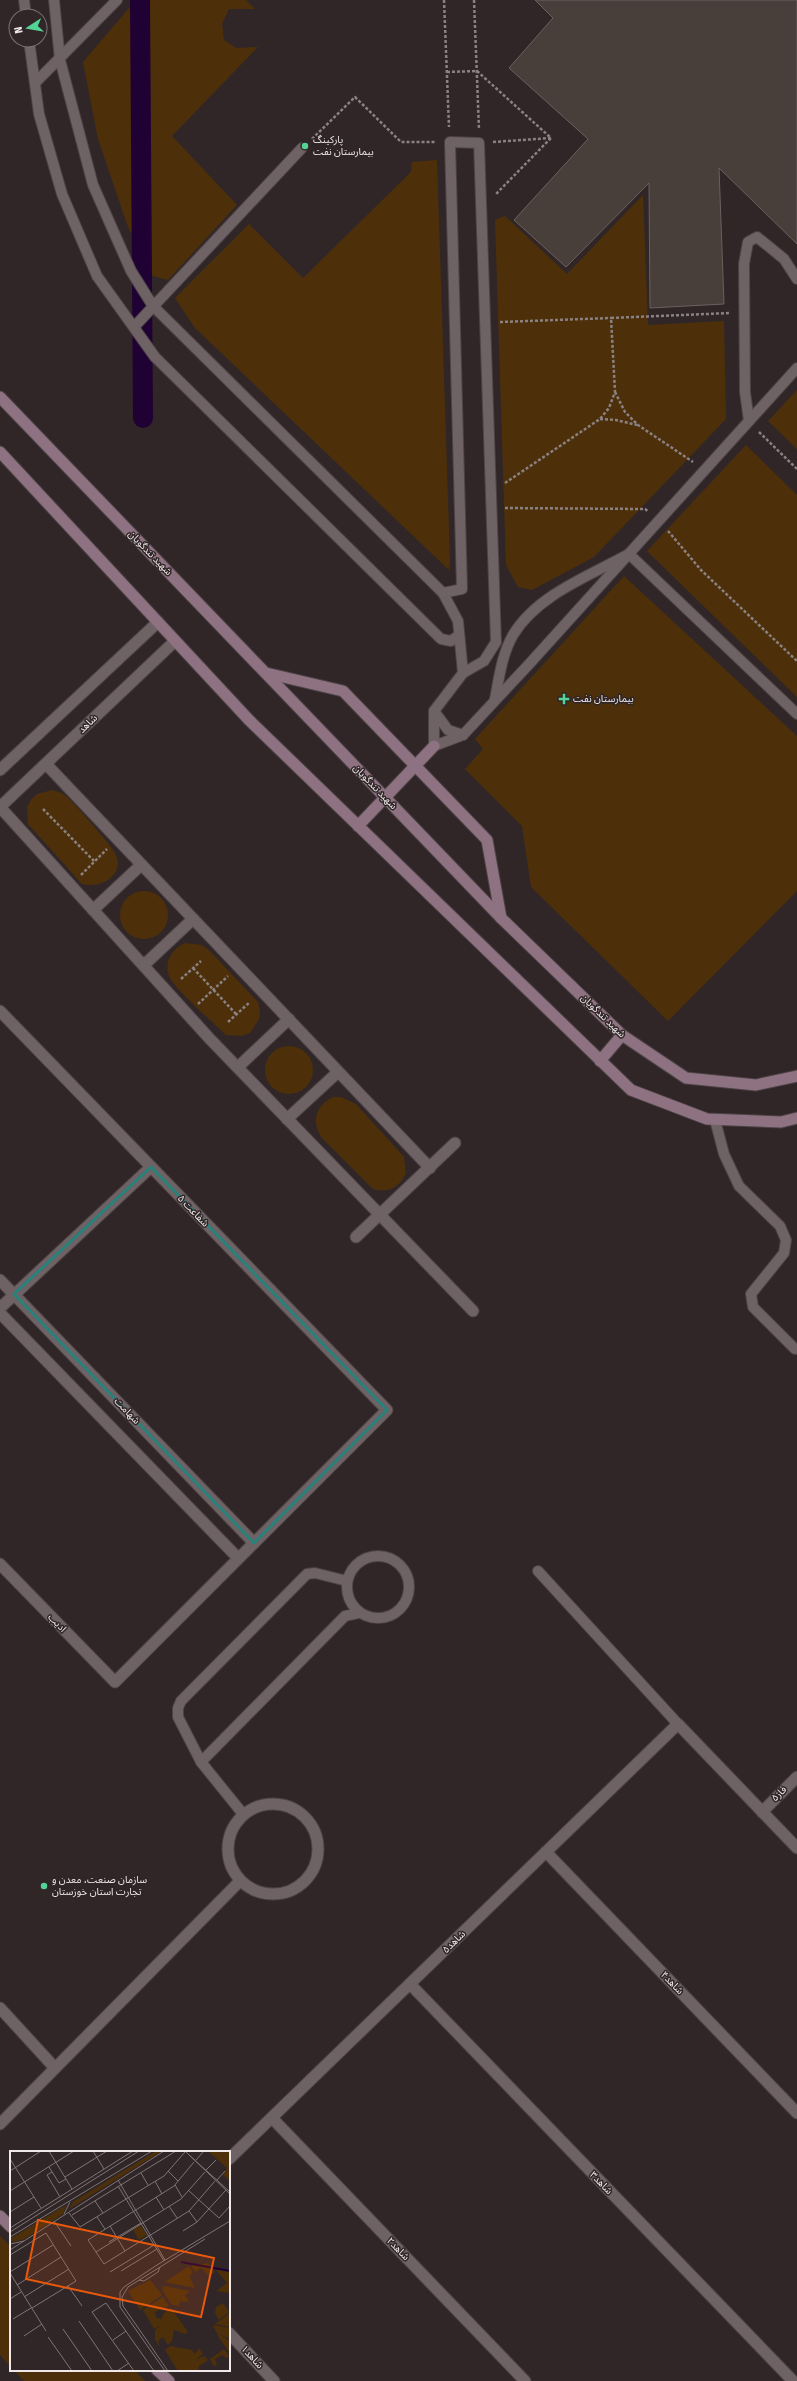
<svg xmlns="http://www.w3.org/2000/svg" width="797" height="2381" font-family="'Fira Sans Condensed','Noto Sans Arabic',sans-serif">
  <style>
    .green { fill: #4d3009 }
    .lines { fill: none; stroke-linecap: round; stroke-linejoin: round }
    .canal { stroke: #200134; stroke-width: 20 }
    .building { fill: #483e3a; stroke: #6c615e }
    .service-casing { stroke: #4c4345; stroke-width: 12 }
    .minor-casing { stroke: #4c4345; stroke-width: 13 }
    .tertiary-casing { stroke: #4c4345; stroke-width: 13 }
    .secondary-casing { stroke: #4c4345; stroke-width: 13 }
    .path { stroke: #8a8183; stroke-width: 2.5; stroke-dasharray: 3 2; stroke-linecap: butt }
    .service { stroke: #6e6264; stroke-width: 10 }
    .minor { stroke: #6e6264; stroke-width: 11 }
    .tertiary { stroke: #6e6264; stroke-width: 11 }
    .secondary { stroke: #8f7282; stroke-width: 11 }
    .marked { fill: none; stroke: #26827a; stroke-width: 3; stroke-linejoin: round }
    .poi-dot { fill: #53d396; stroke: #302628; stroke-width: 1.5 }
    .labels { text-anchor: middle; dominant-baseline: central; stroke-width: 3; stroke-linejoin: round; paint-order: stroke }
    .poi-label { font-size: 10px; fill: #f0e9ea; stroke: #302628; text-anchor: start }
    .street-label { font-size: 10px; fill: #f0e9ea; stroke: #302628 }
    .inset-river { fill: none; stroke: #200134; stroke-width: 2 }
    .inset-road { fill: none; stroke: #7d7476; stroke-width: 1 }
    .view { fill: #e8590c; fill-opacity: 0.15; stroke: #e8590c; stroke-width: 2 }
    .inset-edge { fill: none; stroke: #f0e9ea; stroke-width: 2 }
  </style>
  <rect width="100%" height="100%" fill="#302628"/>
  <!-- green -->
  <g class="green">
    <path d="M136,0H246L255,9H229L222,24L224,40L236,48L258,47L172,136L237,205L168,280L153,276L128,227L98,139L83,62Z"/>
    <path d="M437,160L450,562L449,570L195,328L175,298L249,224L303,278L411,172L412,162Z"/>
    <path d="M643,195L648,325L724,321L726,419L594,557L532,590L518,587L506,565L495,220L505,216L567,274Z"/>
    <path d="M797,390V449L768,421Z"/>
    <path d="M746,445L797,495V697L647,551Z"/>
    <path d="M624,576L797,736V891L668,1021L531,887L522,826L465,769L483,749L475,739Z"/>
    <path d="M53,790C58,792 63,793 67,797C74,803 111,845 115,853C126,875 101,889 82,884L28,824L27,807L31,800L37,794Z"/>
    <circle cx="144" cy="915" r="24"/>
    <path d="M185,943L202,945L209,950L258,1002L260,1011L259,1019L250,1033L242,1036L226,1035C213,1022 175,990 169,976C164,961 172,949 185,943Z"/>
    <circle cx="289" cy="1070" r="24"/>
    <path d="M333,1097H341L356,1104L404,1157L406,1173C399,1188 389,1193 373,1189L322,1138C311,1122 315,1106 333,1097Z"/>
    <path d="M0,2236L11,2247V2367L0,2355Z"/>
    <path d="M14,2370H134L145,2381H24Z"/>
  </g>
  <g class="lines">
    <!-- canal -->
    <path class="canal" d="M140,0L143,418"/>
  </g>
  <!-- building -->
  <path class="building" d="M535,0H797V244L719,168L724,304L650,308L649,183L566,267L514,220L588,139L509,68L553,18Z"/>
  <g class="lines">
    <!-- service casing -->
    <g class="service-casing">
      <g id="service">
        <path d="M24,0L26,16"/>
        <path d="M54,0L60,60L93,185L131,271L153,306L443,593L458,621L463,673L434,711V746L463,735L531,662L797,368"/>
        <path d="M29,40L39,114L62,194L97,276L155,357L441,639L451,641L459,635"/>
        <path d="M35,83L117,0"/>
        <path d="M134,327L302,148"/>
        <path d="M749,421L745,392L744,264L748,242L757,237L784,259L797,279"/>
        <path d="M443,593L462,589L450,142L479,143L496,642L484,661L463,673"/>
        <path d="M495,699C499,678 502,654 513,635C537,595 589,576 629,554L797,714"/>
        <path d="M434,711L448,730L463,735"/>
        <path d="M715,1120L724,1154L739,1186L780,1226L786,1240L784,1253L751,1294L753,1307L795,1349"/>
        <circle cx="378" cy="1587" r="31"/>
        <path d="M538,1571L678,1724"/>
        <path d="M201,1762L345,1616L359,1613"/>
        <path d="M243,1814L201,1762L178,1717V1708L181,1701L307,1574L315,1573L347,1581"/>
      </g>
    </g>
    <!-- minor casing -->
    <g class="minor-casing">
      <g id="minor">
        <path d="M46,764L430,1168"/>
        <path d="M0,807L209,1038L473,1311"/>
        <path d="M93,910L141,865"/>
        <path d="M144,965L193,919"/>
        <path d="M0,1011L387,1410L115,1682L0,1564"/>
        <path d="M238,1067L289,1019"/>
        <path d="M287,1119L338,1072"/>
        <path d="M356,1237L455,1143"/>
        <path d="M0,1280L254,1543"/>
        <path d="M0,1308L151,1167"/>
        <path d="M0,1313L238,1558"/>
        <circle cx="273" cy="1849" r="45"/>
        <path d="M762,1812L797,1777"/>
        <path d="M546,1852L797,2113"/>
        <path d="M410,1984L793,2381"/>
        <path d="M0,2008L55,2068"/>
        <path d="M272,2118L525,2381"/>
        <path d="M0,2124L240,1881"/>
        <path d="M229,2159L678,1724L797,1848"/>
        <path d="M229,2333L274,2381"/>
      </g>
    </g>
    <!-- tertiary casing -->
    <g class="tertiary-casing">
      <g id="tertiary">
        <path d="M0,770L158,622"/>
        <path d="M0,807L175,641"/>
      </g>
    </g>
    <!-- secondary casing -->
    <g class="secondary-casing">
      <g id="secondary">
        <path d="M0,397L501,918L622,1035L686,1078L756,1085L797,1076"/>
        <path d="M0,452L249,720L631,1090L707,1119L781,1122L797,1118"/>
        <path d="M266,673L343,691L487,840L501,918"/>
        <path d="M358,826L434,746"/>
        <path d="M600,1061L622,1035"/>
        <path d="M0,2216L11,2227"/>
        <path d="M157,2370L169,2381"/>
      </g>
    </g>
    <!-- path -->
    <g class="path">
      <path d="M444,0L449,127"/>
      <path d="M474,0L479,129"/>
      <path d="M447,72L477,71L551,138L496,194"/>
      <path d="M312,139L355,97L401,142H436"/>
      <path d="M493,142L551,138"/>
      <path d="M500,322L611,318"/>
      <path d="M615,392L625,412L638,425L693,462"/>
      <path d="M600,419L616,420L637,425"/>
      <path d="M759,432L797,469"/>
      <path d="M505,483L600,419L609,408L615,392L611,318L730,313"/>
      <path d="M505,508L645,509L649,512"/>
      <path d="M668,531L701,570L797,661"/>
      <path d="M43,809L94,861"/>
      <path d="M81,875L107,849"/>
      <path d="M193,968L236,1014"/>
      <path d="M181,979L201,961"/>
      <path d="M198,1004L228,976"/>
      <path d="M228,1022L250,1002"/>
    </g>
    <!-- service -->
    <use href="#service" class="service"/>
    <!-- minor -->
    <use href="#minor" class="minor"/>
    <!-- tertiary -->
    <use href="#tertiary" class="tertiary"/>
    <!-- secondary -->
    <use href="#secondary" class="secondary"/>
  </g>
  <!-- marked area -->
  <path class="marked" d="M151,1167L387,1410L254,1543L14,1294Z"/>
  <!-- markers -->
  <g class="poi-dot">
    <circle cx="305" cy="146" r="4"/>
    <path d="M562 693h4v4h4v4h-4v4h-4v-4h-4v-4h4z"/>
    <circle cx="44" cy="1886" r="4"/>
  </g>
  <g class="labels">
    <!-- poi labels -->
    <g class="poi-label">
      <text x="313" y="140">پارکینگ<tspan x="313" dy="12">بیمارستان نفت</tspan></text>
      <text x="573" y="699">بیمارستان نفت</text>
      <text x="52" y="1880">سازمان صنعت، معدن و<tspan x="52" dy="12">تجارت استان خوزستان</tspan></text>
    </g>
    <!-- street labels -->
    <g class="street-label">
      <text transform="translate(150 553) rotate(46)">شهید تندگویان</text>
      <text transform="translate(88 724) rotate(-44)">شاهد</text>
      <text transform="translate(375 787) rotate(46)">شهید تندگویان</text>
      <text transform="translate(603 1016) rotate(44)">شهید تندگویان</text>
      <text transform="translate(193 1211) rotate(46)">شفاعت ۵</text>
      <text transform="translate(127 1411) rotate(46)">شهامت</text>
      <text transform="translate(57 1623) rotate(46)">ادیب</text>
      <text transform="translate(779 1794) rotate(-45)">فاز۵</text>
      <text transform="translate(454 1942) rotate(-44)">شاهد۵</text>
      <text transform="translate(672 1983) rotate(46)">شاهد۴</text>
      <text transform="translate(601 2183) rotate(46)">شاهد۳</text>
      <text transform="translate(398 2249) rotate(46)">شاهد۲</text>
      <text transform="translate(252 2357) rotate(47)">شاهد۱</text>
    </g>
  </g>
  <!-- overview -->
  <g transform="translate(10 2151)">
    <rect width="220" height="220" fill="#302628"/>
    <path d="M146,0H152L59,58L63,51ZM198,0H220V30L213,24L217,17ZM56,54L53,63L13,89L0,91V88ZM130,74L137,84L129,89L123,79ZM198,112L205,121L199,125L191,117L185,121L181,115ZM179,115L183,122L179,125L185,137L155,131ZM205,118L220,121V142L206,140L217,132ZM140,129L152,144L130,159L118,140ZM154,135L180,140L175,144L179,151L170,150L169,155L162,154L154,142L152,137ZM153,146L159,155L145,161L146,166L151,168L154,162L161,157L178,181L175,183L164,179L162,190L158,194L153,186L148,190L150,196L145,189V179L152,174L144,178L133,159ZM213,152L219,161L209,169L205,162L206,156ZM220,162V176L205,173ZM204,174L220,177V188L207,182L203,175ZM209,183L220,190V202L207,184ZM160,195L182,199L185,203L189,197L193,203L185,209L194,205L198,209L189,215L188,220H168L155,199ZM214,198L219,205L217,207L212,204L205,208L207,214L204,215L200,208Z" fill="#4d3009"/>
    <path class="inset-river" d="M171,111L220,120"/>
    <path class="inset-road" d="M39,0L62,38M83,0L94,18M175,0L220,43M179,4L220,41M0,8L31,57M186,9L194,0M184,11L164,35L78,89L94,113L179,60L205,30M39,16L49,32L56,28M196,19L206,9M0,20L31,0M158,20L168,30M42,21L37,24L50,46M131,22L138,34M55,26L97,0M108,29L155,109M207,29L215,20M145,30L152,43M165,34L172,46M108,35L154,110M178,39L209,67L220,55M0,40L64,0M146,46L154,59M85,50L93,62M159,55L167,67M179,60L187,71M0,61L24,46M59,62L70,76L154,25L175,1M54,63L60,51M62,64L166,0M87,66L95,78M44,70L61,95M100,75L115,100M0,77L123,0M173,80L187,71L216,39M0,81L129,0M0,86L142,0M99,91L131,72M0,93L14,90M0,99L154,0M86,101L171,48L195,21M0,104L36,82L66,130L22,157M111,120L147,98M0,121L43,94M100,121L144,94M0,122L36,180M129,129L134,130L148,121L150,116M7,134L51,106M58,135L72,155M14,146L59,118M0,148L11,141M3,168L21,157M69,170L103,220M53,178L82,220M14,185L32,173M38,186L62,220M103,189L116,180M107,220L119,212M124,220L82,161L96,152L144,220M155,220L110,156V141L114,136L147,114L220,70M158,220L113,155L112,146L118,136L195,88"/>
    <path class="view" d="M28,69L204,107L191,166L16,128Z"/>
    <rect width="220" height="220" class="inset-edge"/>
  </g>
  <!-- north arrow -->
  <g transform="translate(28 28) rotate(258)"><circle r="19" fill="#302628" stroke="#7d7476"/>
  <path d="M0-3L7 15L0 10L-7 15Z" fill="#53d396"/>
  <text y="-6" font-size="11" font-weight="bold" text-anchor="middle" fill="#f0e9ea">N</text>
  </g>
</svg>
